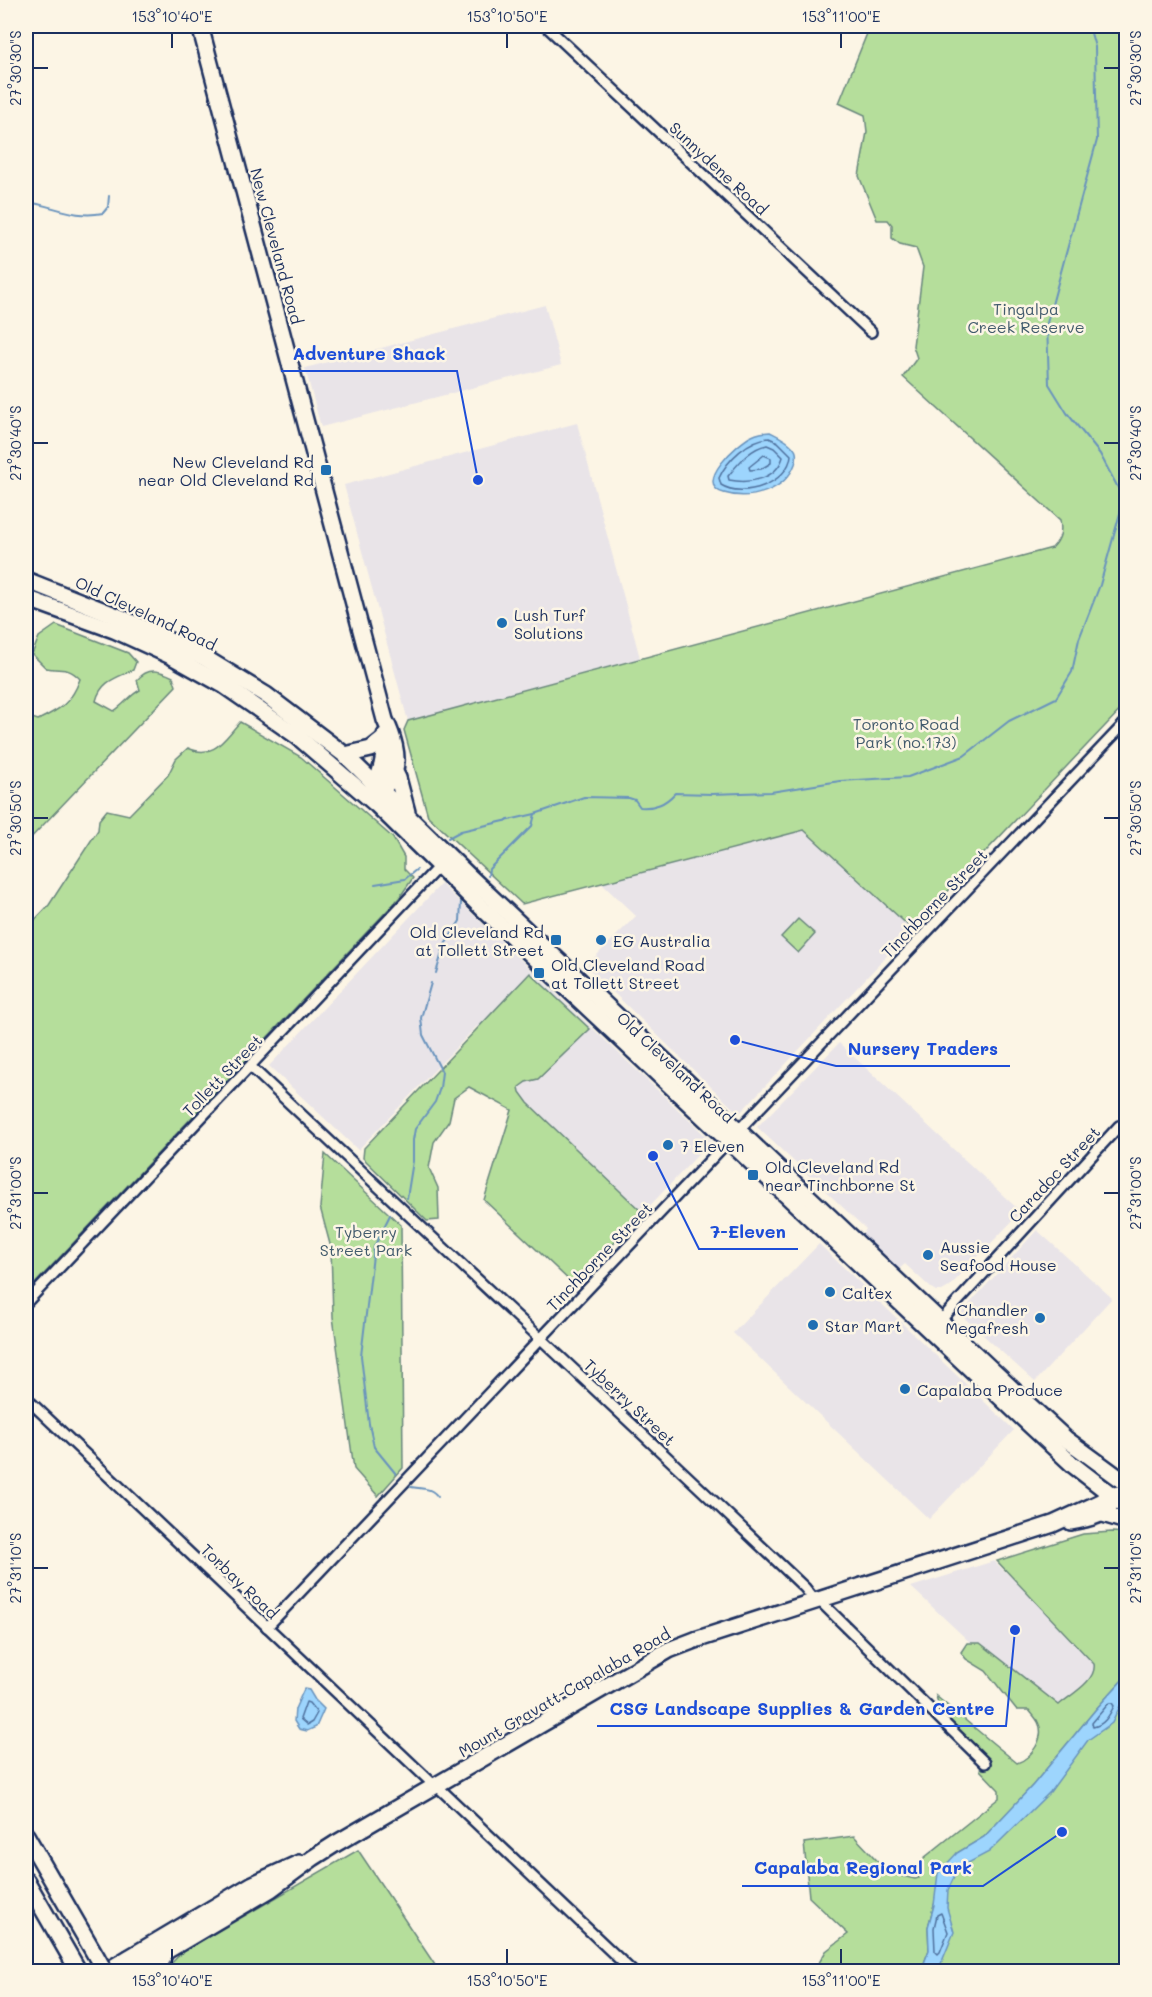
<svg xmlns="http://www.w3.org/2000/svg" width="1152" height="1997" font-family="Mali,sans-serif">
  <style>
    .built { fill: #e9e4e8 }
    .green { fill: #b5de9b; stroke: #68867c; stroke-width: 1.5 }
    .water { fill: #9dd5fd; stroke: #6993bd; stroke-width: 1.5 }
    .lines { fill: none; stroke-linecap: round; stroke-linejoin: round }
    .shore { stroke: #4f719e; stroke-width: 1.5 }
    .stream { stroke: #6993bd; stroke-width: 2 }
    .minor-casing { stroke: #1b2f5e; stroke-width: 14 }
    .primary-casing { stroke: #1b2f5e; stroke-width: 20 }
    .trunk-casing { stroke: #1b2f5e; stroke-width: 20 }
    .minor { stroke: #fcf5e5; stroke-width: 9 }
    .primary { stroke: #fcf5e5; stroke-width: 15 }
    .trunk { stroke: #fcf5e5; stroke-width: 15 }
    .trunk-bridge-casing { stroke: #1b2f5e; stroke-width: 20; stroke-linecap: butt }
    .trunk-bridge { stroke: #fcf5e5; stroke-width: 15 }
    .ticks { fill: none; stroke: #1b2f5e; stroke-width: 2 }
    .poi-dot { fill: #1f6fb2; stroke: #fcf5e5; stroke-width: 2 }
    .labels { text-anchor: middle; dominant-baseline: central; stroke-width: 5; stroke-linejoin: round; paint-order: stroke }
    .street-label { font-size: 16px; fill: #1b2f5e; stroke: #fcf5e5 }
    .park-label { font-size: 16px; fill: #425b6d; stroke: #fcf5e5 }
    .poi-label { font-size: 16px; fill: #1b2f5e; stroke: #fcf5e5; text-anchor: start }
    .leader { fill: none; stroke: #1d4ed8; stroke-width: 2 }
    .callout-dot { fill: #1d4ed8; stroke: #fcf5e5; stroke-width: 2 }
    .callout-label { font-size: 18px; text-anchor: middle; font-weight: bold; fill: #1d4ed8; stroke: #fcf5e5; stroke-width: 5; stroke-linejoin: round; paint-order: stroke }
    .neatline { fill: none; stroke: #1b2f5e; stroke-width: 2 }
    .ticks-label { font-size: 15px; text-anchor: middle; fill: #1b2f5e }
  </style>
  <rect width="100%" height="100%" fill="#fcf5e5"/>
  <filter id="ink" filterUnits="userSpaceOnUse"><feTurbulence type="fractalNoise" baseFrequency=".0167" numOctaves="2"/><feDisplacementMap in="SourceGraphic" scale="12" xChannelSelector="R" yChannelSelector="G"/><feConvolveMatrix kernelMatrix="1 2 1 2 8 2 1 2 1" color-interpolation-filters="sRGB"/></filter>
  <g filter="url(#ink)">
    <!-- built -->
    <g class="built">
      <path d="M545,305L561,365L321,427L305,368Z"/>
      <path d="M577,423L640,658L408,721L344,485Z"/>
      <path d="M804,830L912,929L739,1114L586,966L636,916L601,883Z"/>
      <path d="M441,884L711,1141L643,1213L518,1093L477,1026L358,1150L269,1066Z"/>
      <path d="M839,1043L1021,1212L949,1287L942,1291H936L931,1288L905,1264L899,1269L862,1235L866,1229L757,1127Z"/>
      <path d="M1037,1230L1112,1298L1035,1382L960,1314Z"/>
      <path d="M819,1244L1014,1430L929,1519L733,1333Z"/>
      <path d="M994,1561L1107,1669L1054,1721L911,1587Z"/>
    </g>
    <!-- green -->
    <g class="green">
      <path d="M870,26H1126V704L912,929L804,830L522,904L428,816L404,730L408,721L1052,548C1061,539 1062,531 1060,520L903,377L917,358L913,346L923,267L916,248L900,244L892,238V225L888,220H877L859,176L867,132L865,115L839,103Z"/>
      <path d="M56,625L128,653L136,662L133,670C116,678 101,681 96,701L114,711C124,705 130,695 140,690L137,680C148,667 159,670 173,677L176,686L26,843V716L38,720C60,709 71,704 80,679C68,666 62,671 46,668L32,654L39,637Z"/>
      <path d="M240,722L301,757L393,838L404,857V869L413,878L399,898L26,1293V929L49,905L98,830L99,820L107,810L129,815L168,775L176,759L188,748C214,760 224,739 240,722Z"/>
      <path d="M798,919L815,934L798,953L781,937Z"/>
      <path d="M530,973L590,1029L538,1079L526,1082L519,1087L520,1092L528,1103L643,1213L574,1285L484,1200L512,1110L469,1087L454,1098L449,1121L434,1142L429,1168L438,1188L439,1220L427,1221L363,1158L364,1148Z"/>
      <path d="M325,1154L401,1225L403,1468L378,1496L354,1469L333,1317L331,1248L320,1207Z"/>
      <path d="M1112,1532L1126,1533V1676L1096,1709L1033,1785L984,1837L957,1853L934,1905L928,1927L929,1950L921,1971H814L826,1951L848,1934L809,1897L804,1843L854,1836L889,1873L915,1879L919,1878L918,1870L924,1858L999,1798V1790L980,1770L983,1757L940,1710L936,1696L1017,1763C1032,1758 1046,1737 1038,1722C1036,1718 1032,1714 1029,1710H1017L986,1671L966,1659L961,1652L967,1643H980L1059,1705C1070,1695 1097,1681 1094,1664L997,1561L1083,1534Z"/>
      <path d="M1126,1689V1971L933,1972L947,1875L983,1848Z"/>
      <path d="M358,1850L439,1971H168L169,1966L182,1952Z"/>
    </g>
    <!-- water -->
    <g class="water">
      <path d="M770,432C778,436 787,440 793,447C798,452 797,458 795,464C785,491 750,501 724,493C692,484 739,442 752,436C758,433 764,432 770,432Z"/>
      <path d="M1126,1676V1700L1120,1706L1112,1723L1088,1740L1050,1792L989,1852L966,1864L956,1873L948,1890L947,1908L954,1932L938,1971H921L929,1950L928,1927L934,1905L938,1873L957,1853L984,1837L1033,1785L1096,1709Z"/>
      <path d="M304,1689L309,1690L315,1700L324,1709L316,1727L307,1731L299,1729L294,1721L295,1709Z"/>
    </g>
    <g class="lines">
      <!-- shore -->
      <g class="shore">
        <path d="M769,438L778,442L791,455C789,483 743,499 721,485L719,478C727,460 749,439 769,438Z"/>
        <path d="M767,445L774,448L783,457C776,480 749,484 729,480L728,476C738,464 750,448 767,445Z"/>
        <path d="M764,455L771,458V463L761,469L750,470L749,467Z"/>
        <path d="M306,1702L309,1703L317,1713L312,1722L307,1725L300,1719Z"/>
        <path d="M1109,1703H1112L1114,1706C1109,1716 1104,1725 1093,1727L1092,1723Z"/>
        <path d="M941,1913L948,1932L940,1952L938,1954L935,1951L934,1928L937,1915Z"/>
      </g>
      <!-- stream -->
      <g class="stream">
        <path d="M26,202C53,205 74,219 103,213L108,207L109,196"/>
        <path d="M448,838L461,831L535,814L584,797L629,798L635,800L640,807C655,808 665,804 675,793L712,794L771,792L840,781L908,777L964,756L1009,721L1056,698L1072,672L1079,639L1100,585L1124,499L1100,454L1067,413L1049,384L1047,323L1097,140L1095,47L1089,26"/>
        <path d="M488,876L489,869L532,826L535,814"/>
        <path d="M375,884L405,879L417,869"/>
        <path d="M436,973L444,946L460,921L461,902"/>
        <path d="M407,1198L413,1161V1140L415,1129L435,1102L440,1088L442,1072L423,1035L421,1018L431,983"/>
        <path d="M390,1215L374,1247L361,1356L369,1424L374,1447L396,1474"/>
        <path d="M411,1487C422,1489 431,1487 438,1497"/>
      </g>
      <!-- minor casing -->
      <g class="minor-casing">
        <g id="minor">
          <path d="M546,26L871,332"/>
          <path d="M251,1067C435,1241 622,1413 805,1588L812,1597L819,1600L985,1763"/>
          <path d="M26,1303L439,866"/>
          <path d="M940,1321L1119,1126L1126,1131"/>
          <path d="M26,1398L435,1786"/>
          <path d="M267,1627L1126,722"/>
          <path d="M436,1785L633,1972"/>
        </g>
      </g>
      <!-- primary casing -->
      <g class="primary-casing">
        <g id="primary">
          <path d="M200,26L385,720C392,734 400,757 394,773C391,782 382,789 376,796"/>
          <path d="M26,580L122,618L205,658L266,695L345,755L470,877L1028,1404L1066,1439L1126,1483"/>
          <path d="M26,598L114,630L173,657L225,686L297,736L377,805L482,908L1031,1426L1073,1465L1126,1506"/>
          <path d="M345,755L371,749L385,738"/>
          <path d="M395,772L398,778L407,812"/>
          <path d="M372,789C383,773 385,754 385,735"/>
          <path d="M1103,1514L1126,1521"/>
          <path d="M1071,1522C1089,1518 1108,1517 1114,1497"/>
          <path d="M105,1972L253,1884L299,1863"/>
          <path d="M131,1972L271,1889L313,1858L335,1844L669,1650L695,1640L1053,1524L1118,1494"/>
        </g>
      </g>
      <!-- trunk casing -->
      <g class="trunk-casing">
        <g id="trunk">
          <path d="M26,1835L96,1956"/>
          <path d="M26,1880L79,1972"/>
          <path d="M129,1958L138,1972"/>
          <path d="M155,1972L161,1962L165,1952"/>
        </g>
      </g>
      <!-- minor -->
      <use href="#minor" class="minor"/>
      <!-- primary -->
      <use href="#primary" class="primary"/>
      <!-- trunk -->
      <use href="#trunk" class="trunk"/>
      <!-- trunk-bridge casing -->
      <g class="trunk-bridge-casing">
        <path id="trunk-bridge" d="M96,1956L105,1972"/>
      </g>
      <!-- trunk-bridge -->
      <use href="#trunk-bridge" class="trunk-bridge"/>
    </g>
  </g>
  <!-- ticks -->
  <path class="ticks" d="M172,33V48M507,33V48M841,33V48M33,68H48M1104,68H1119M33,443H48M1104,443H1119M33,818H48M1104,818H1119M33,1193H48M1104,1193H1119M33,1568H48M1104,1568H1119M172,1949V1964M507,1949V1964M841,1949V1964"/>
  <!-- markers -->
  <g class="poi-dot">
    <rect x="320" y="464" width="12" height="12" rx="3"/>
    <circle cx="502" cy="623" r="6"/>
    <rect x="550" y="934" width="12" height="12" rx="3"/>
    <circle cx="601" cy="940" r="6"/>
    <rect x="533" y="967" width="12" height="12" rx="3"/>
    <circle cx="668" cy="1145" r="6"/>
    <rect x="747" y="1169" width="12" height="12" rx="3"/>
    <circle cx="928" cy="1255" r="6"/>
    <circle cx="830" cy="1292" r="6"/>
    <circle cx="1040" cy="1318" r="6"/>
    <circle cx="813" cy="1325" r="6"/>
    <circle cx="905" cy="1389" r="6"/>
  </g>
  <g class="labels">
    <!-- street labels -->
    <g class="street-label">
      <text transform="translate(719 168) rotate(43)">Sunnydene Road</text>
      <text transform="translate(277 246) rotate(75)">New Cleveland Road</text>
      <text transform="translate(146 613) rotate(25)">Old Cleveland Road</text>
      <text transform="translate(934 903) rotate(-46)">Tinchborne Street</text>
      <text transform="translate(676 1067) rotate(43)">Old Cleveland Road</text>
      <text transform="translate(222 1075) rotate(-46)">Tollett Street</text>
      <text transform="translate(1054 1174) rotate(-47)">Caradoc Street</text>
      <text transform="translate(599 1256) rotate(-46)">Tinchborne Street</text>
      <text transform="translate(630 1402) rotate(43)">Tyberry Street</text>
      <text transform="translate(240 1581) rotate(44)">Torbay Road</text>
      <text transform="translate(564 1692) rotate(-30)">Mount Gravatt-Capalaba Road</text>
    </g>
    <!-- park labels -->
    <g class="park-label">
      <text x="1026" y="308">Tingalpa<tspan x="1026" dy="18">Creek Reserve</tspan></text>
      <text x="906" y="723">Toronto Road<tspan x="906" dy="18">Park (no.173)</tspan></text>
      <text x="366" y="1231">Tyberry<tspan x="366" dy="18">Street Park</tspan></text>
    </g>
    <!-- poi labels -->
    <g class="poi-label">
      <text x="314" y="461" text-anchor="end">New Cleveland Rd<tspan x="314" dy="18">near Old Cleveland Rd</tspan></text>
      <text x="514" y="614">Lush Turf<tspan x="514" dy="18">Solutions</tspan></text>
      <text x="544" y="931" text-anchor="end">Old Cleveland Rd<tspan x="544" dy="18">at Tollett Street</tspan></text>
      <text x="613" y="940">EG Australia</text>
      <text x="551" y="964">Old Cleveland Road<tspan x="551" dy="18">at Tollett Street</tspan></text>
      <text x="680" y="1145">7 Eleven</text>
      <text x="765" y="1166">Old Cleveland Rd<tspan x="765" dy="18">near Tinchborne St</tspan></text>
      <text x="940" y="1246">Aussie<tspan x="940" dy="18">Seafood House</tspan></text>
      <text x="842" y="1292">Caltex</text>
      <text x="1028" y="1309" text-anchor="end">Chandler<tspan x="1028" dy="18">Megafresh</tspan></text>
      <text x="825" y="1325">Star Mart</text>
      <text x="917" y="1389">Capalaba Produce</text>
    </g>
  </g>
  <!-- callouts -->
  <path class="leader" d="M478 480L457 371H281M735 1040L836 1066H1010M653 1156L699 1249H798M1015 1630L1006 1726H597M1062 1832L983 1886H742"/>
  <g class="callout-dot">
    <circle cx="478" cy="480" r="6"/>
    <circle cx="735" cy="1040" r="6"/>
    <circle cx="653" cy="1156" r="6"/>
    <circle cx="1015" cy="1630" r="6"/>
    <circle cx="1062" cy="1832" r="6"/>
  </g>
  <g class="callout-label">
    <text x="369" y="360">Adventure Shack</text>
    <text x="923" y="1055">Nursery Traders</text>
    <text x="748" y="1238">7-Eleven</text>
    <text x="802" y="1715">CSG Landscape Supplies &amp; Garden Centre</text>
    <text x="863" y="1874">Capalaba Regional Park</text>
  </g>
  <!-- margin -->
  <rect width="1152" height="1997" fill="none" stroke="#fcf5e5" stroke-width="66"/>
  <rect x="33" y="33" width="1086" height="1931" class="neatline"/>
  <g class="ticks-label">
    <text x="172" y="22">153°10'40"E</text>
    <text x="507" y="22">153°10'50"E</text>
    <text x="841" y="22">153°11'00"E</text>
    <text transform="translate(16 68) rotate(-90)" y="5">27°30'30"S</text>
    <text transform="translate(1136 68) rotate(-90)" y="5">27°30'30"S</text>
    <text transform="translate(16 443) rotate(-90)" y="5">27°30'40"S</text>
    <text transform="translate(1136 443) rotate(-90)" y="5">27°30'40"S</text>
    <text transform="translate(16 818) rotate(-90)" y="5">27°30'50"S</text>
    <text transform="translate(1136 818) rotate(-90)" y="5">27°30'50"S</text>
    <text transform="translate(16 1193) rotate(-90)" y="5">27°31'00"S</text>
    <text transform="translate(1136 1193) rotate(-90)" y="5">27°31'00"S</text>
    <text transform="translate(16 1568) rotate(-90)" y="5">27°31'10"S</text>
    <text transform="translate(1136 1568) rotate(-90)" y="5">27°31'10"S</text>
    <text x="172" y="1986">153°10'40"E</text>
    <text x="507" y="1986">153°10'50"E</text>
    <text x="841" y="1986">153°11'00"E</text>
  </g>
</svg>
